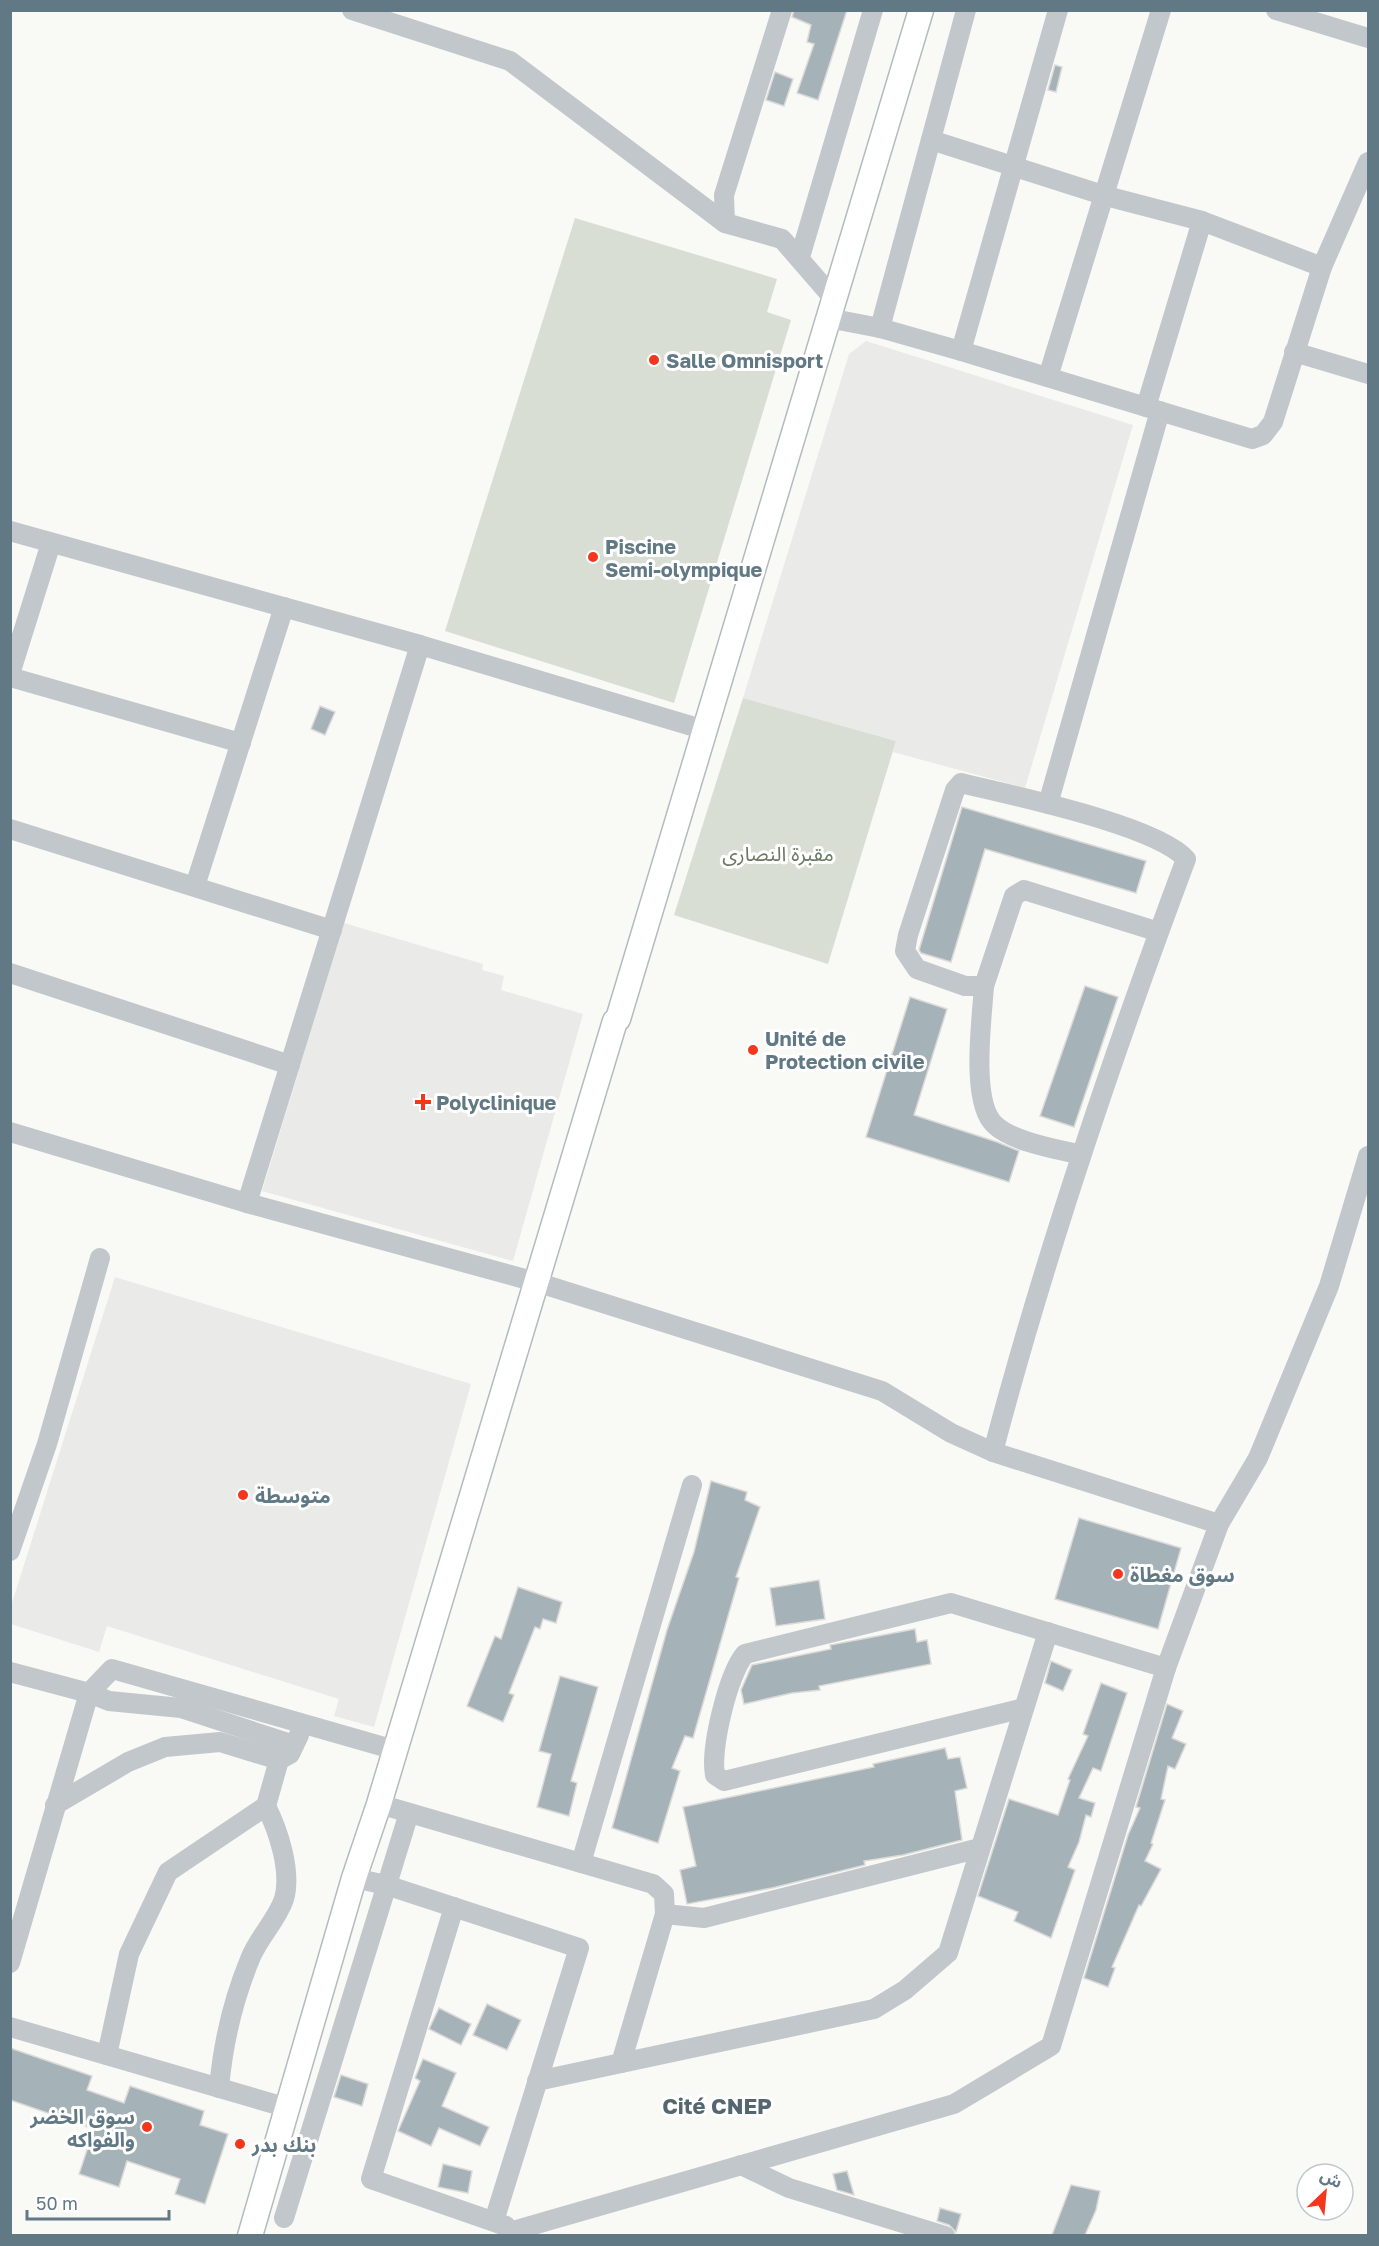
<svg xmlns="http://www.w3.org/2000/svg" width="1379" height="2246" font-family="'Golos Text','Noto Sans Arabic',sans-serif">
  <style>
    .built { fill: #eaeae9 }
    .green { fill: #d9ded5 }
    .building { fill: #a5b2b7; stroke: #dbdad8; stroke-width: 1.5 }
    .lines { fill: none; stroke-linecap: round; stroke-linejoin: round }
    .major-casing { stroke: #b4bbbf; stroke-width: 27 }
    .minor { stroke: #c1c7ca; stroke-width: 20 }
    .major { stroke: #fff; stroke-width: 24 }
    .poi-dot { fill: #f3361c; stroke: #fff; stroke-width: 2 }
    .labels { text-anchor: middle; dominant-baseline: central; stroke-width: 6; stroke-linejoin: round; paint-order: stroke }
    .poi-label { font-size: 20px; font-weight: bold; fill: #617984; stroke: #fff; text-anchor: start }
    .park-label { font-size: 20px; fill: #687a61; stroke: #fff }
    .quarter-label { font-size: 22px; font-weight: bold; fill: #54666e; stroke: #fff }
  </style>
  <rect width="100%" height="100%" fill="#f9f9f6"/>
  <!-- built -->
  <g class="built">
    <path d="M866,341L1133,425L1025,788L893,752L896,741L743,698L849,354Z"/>
    <path d="M344,923L483,964L482,970L504,976L501,990L583,1014L513,1261L262,1191Z"/>
    <path d="M115,1277L471,1384L374,1727L334,1716L339,1699L107,1626L99,1652L11,1624V1606Z"/>
  </g>
  <!-- green -->
  <g class="green">
    <path d="M575,218L777,279L767,312L791,320L674,703L445,631Z"/>
    <path d="M743,698L896,741L828,964L674,915Z"/>
  </g>
  <!-- building -->
  <g class="building">
    <path d="M794,10H847L818,100L797,93L814,44L807,42L811,25L792,17Z"/>
    <path d="M1055,65L1062,67L1056,92L1048,90Z"/>
    <path d="M775,72L793,79L784,106L766,100Z"/>
    <path d="M320,706L335,712L325,735L311,729Z"/>
    <path d="M962,807L1146,861L1136,893L985,849L951,962L921,953L919,950Z"/>
    <path d="M1085,986L1118,997L1074,1127L1040,1116Z"/>
    <path d="M910,997L947,1009L914,1115L997,1142L1019,1151L1009,1182L866,1137Z"/>
    <path d="M711,1481L747,1492L745,1500L760,1507L736,1577L739,1578L693,1738L685,1736L672,1768L680,1771L658,1843L612,1828L667,1630L694,1552Z"/>
    <path d="M1079,1518L1181,1548L1158,1629L1055,1599Z"/>
    <path d="M819,1580L825,1619L776,1626L770,1588Z"/>
    <path d="M518,1587L562,1602L556,1623L543,1619L540,1629L535,1627L509,1693L514,1695L503,1722L467,1706L495,1636L501,1639Z"/>
    <path d="M915,1629L917,1642L927,1640L931,1664L819,1686L820,1690L792,1693L744,1704L741,1690L752,1665L831,1649L830,1645Z"/>
    <path d="M1051,1661L1072,1670L1063,1691L1045,1683Z"/>
    <path d="M560,1676L598,1687L571,1781L577,1783L569,1816L537,1807L551,1754L539,1751Z"/>
    <path d="M1101,1683L1127,1693L1101,1771L1093,1768L1079,1798L1095,1803L1091,1817L1086,1815L1079,1842L1068,1867L1075,1870L1051,1938L1014,1921L1018,1912L978,1896L1009,1799L1058,1815L1070,1780L1068,1779L1088,1736L1083,1734Z"/>
    <path d="M1167,1704L1183,1711L1172,1738L1186,1744L1175,1769L1168,1766L1161,1799L1165,1800L1151,1843L1153,1844L1145,1861L1161,1869L1141,1906L1139,1905L1112,1967L1115,1968L1108,1987L1084,1978L1128,1835L1140,1808L1136,1807Z"/>
    <path d="M945,1748L948,1759L960,1757L967,1788L955,1791L962,1840L903,1855L864,1861L865,1865L772,1888L687,1904L680,1870L696,1866L683,1807L874,1767L873,1764Z"/>
    <path d="M487,2004L521,2020L507,2050L473,2035Z"/>
    <path d="M439,2008L471,2024L461,2045L429,2029Z"/>
    <path d="M10,2048L92,2076L87,2090L124,2103L130,2086L204,2111L200,2125L228,2134L205,2204L175,2194L180,2179L127,2161L119,2187L79,2174L94,2129L10,2100Z"/>
    <path d="M423,2059L456,2073L442,2106L489,2127L480,2146L439,2128L431,2146L398,2131L420,2081L415,2078Z"/>
    <path d="M341,2075L368,2084L362,2106L334,2097Z"/>
    <path d="M443,2164L472,2171L468,2193L438,2187Z"/>
    <path d="M847,2171L854,2195L837,2190L833,2174Z"/>
    <path d="M1071,2185L1100,2191L1096,2210L1085,2235H1052Z"/>
    <path d="M940,2208L961,2214L956,2232L949,2225L937,2221Z"/>
  </g>
  <g class="lines">
    <!-- major casing -->
    <g class="major-casing">
      <path id="major" d="M250,2236L354,1878L379,1804L615,1021L618,1019L921,10"/>
    </g>
    <!-- minor -->
    <g class="minor">
      <path d="M352,10L510,61L725,223L782,239L834,299"/>
      <path d="M1276,10L1368,38"/>
      <path d="M931,140L1106,196L1202,221L1322,267"/>
      <path d="M725,223L724,195L782,10"/>
      <path d="M800,257L873,10"/>
      <path d="M828,318L880,328L961,351L1252,439L1263,435L1273,422L1322,267L1368,162"/>
      <path d="M880,328L966,10"/>
      <path d="M961,351L1058,10"/>
      <path d="M1294,352L1368,374"/>
      <path d="M1048,377L1161,10"/>
      <path d="M1146,407L1202,221"/>
      <path d="M10,531L420,645L247,1203"/>
      <path d="M420,645L705,730"/>
      <path d="M10,674L51,543"/>
      <path d="M10,677L241,743"/>
      <path d="M1048,804L1160,411"/>
      <path d="M10,829L332,930"/>
      <path d="M195,886L284,607"/>
      <path d="M10,973L290,1065"/>
      <path d="M984,986C982,1018 970,1103 995,1125C1013,1142 1057,1149 1081,1155"/>
      <path d="M10,1132L247,1203L536,1282L882,1391L951,1433L993,1452L1219,1524"/>
      <path d="M993,1452C1046,1251 1113,1054 1186,859C1156,825 1010,795 961,783L955,790L908,935L905,951L917,969L965,986H984L1014,896L1024,890L1159,932"/>
      <path d="M10,1551L47,1444L100,1258"/>
      <path d="M10,1672L89,1693L112,1669L395,1750"/>
      <path d="M1024,1708L724,1781L715,1775C710,1749 728,1674 745,1654L951,1603L1166,1668"/>
      <path d="M379,1804L653,1884L664,1894L665,1914L621,2063"/>
      <path d="M55,1805L128,1762L165,1747L220,1742L279,1760"/>
      <path d="M581,1863L692,1485"/>
      <path d="M354,1878L386,1885L579,1948L494,2221"/>
      <path d="M454,1907L371,2179L506,2226"/>
      <path d="M665,1914L704,1918L980,1848"/>
      <path d="M10,1963L89,1693L109,1701L181,1708L294,1745"/>
      <path d="M10,2027L288,2108"/>
      <path d="M107,2055L129,1954L168,1872L266,1806L279,1760L290,1754L299,1735"/>
      <path d="M537,2081L874,2009L905,1990L948,1953L1048,1632"/>
      <path d="M219,2088C223,2044 233,2000 250,1959C258,1938 277,1920 284,1899C292,1871 278,1830 266,1806"/>
      <path d="M741,2165L789,2188L945,2236"/>
      <path d="M284,2218L409,1813"/>
      <path d="M517,2236L516,2230L954,2104L1051,2046L1166,1668L1219,1524L1258,1458L1329,1286L1368,1156"/>
    </g>
    <!-- major -->
    <use href="#major" class="major"/>
  </g>
  <!-- markers -->
  <g class="poi-dot">
    <circle cx="654" cy="360" r="6"/>
    <circle cx="593" cy="557" r="6"/>
    <circle cx="753" cy="1050" r="6"/>
    <path d="M420 1093h6v6h6v6h-6v6h-6v-6h-6v-6h6z"/>
    <circle cx="243" cy="1495" r="6"/>
    <circle cx="1118" cy="1574" r="6"/>
    <circle cx="147" cy="2127" r="6"/>
    <circle cx="240" cy="2144" r="6"/>
  </g>
  <g class="labels">
    <!-- poi labels -->
    <g class="poi-label">
      <text x="666" y="360">Salle Omnisport</text>
      <text x="605" y="546">Piscine<tspan x="605" dy="23">Semi-olympique</tspan></text>
      <text x="765" y="1038">Unité de<tspan x="765" dy="23">Protection civile</tspan></text>
      <text x="436" y="1102">Polyclinique</text>
      <text x="255" y="1495">متوسطة</text>
      <text x="1130" y="1574">سوق مغطاة</text>
      <text x="135" y="2116" text-anchor="end">سوق الخضر<tspan x="135" dy="23">والفواكه</tspan></text>
      <text x="252" y="2144">بنك بدر</text>
    </g>
    <!-- park labels -->
    <g class="park-label">
      <text x="778" y="853">مقبرة النصارى</text>
    </g>
    <!-- quarter labels -->
    <g class="quarter-label">
      <text x="717" y="2105">Cité CNEP</text>
    </g>
  </g>
  <!-- border -->
  <rect width="1379" height="2246" fill="none" stroke="#617984" stroke-width="24"/>
  <!-- north arrow -->
  <g transform="translate(1325 2192) rotate(26)"><circle r="28" fill="#ffffff" stroke="#c0c9ce" stroke-width="1.5"/>
  <path d="M0-4.5L10 22L0 15L-10 22Z" fill="#f3361c"/>
  <text y="-9" font-size="16" font-weight="bold" text-anchor="middle" fill="#617984">ش</text>
  </g>
  <!-- scale -->
  <path d="M27 2210v9h142v-9" fill="none" stroke="#617984" stroke-width="3"/>
  <text x="36" y="2210" font-size="18" fill="#617984" stroke="#ffffff" stroke-width="4.5" paint-order="stroke">50 m</text>
</svg>
